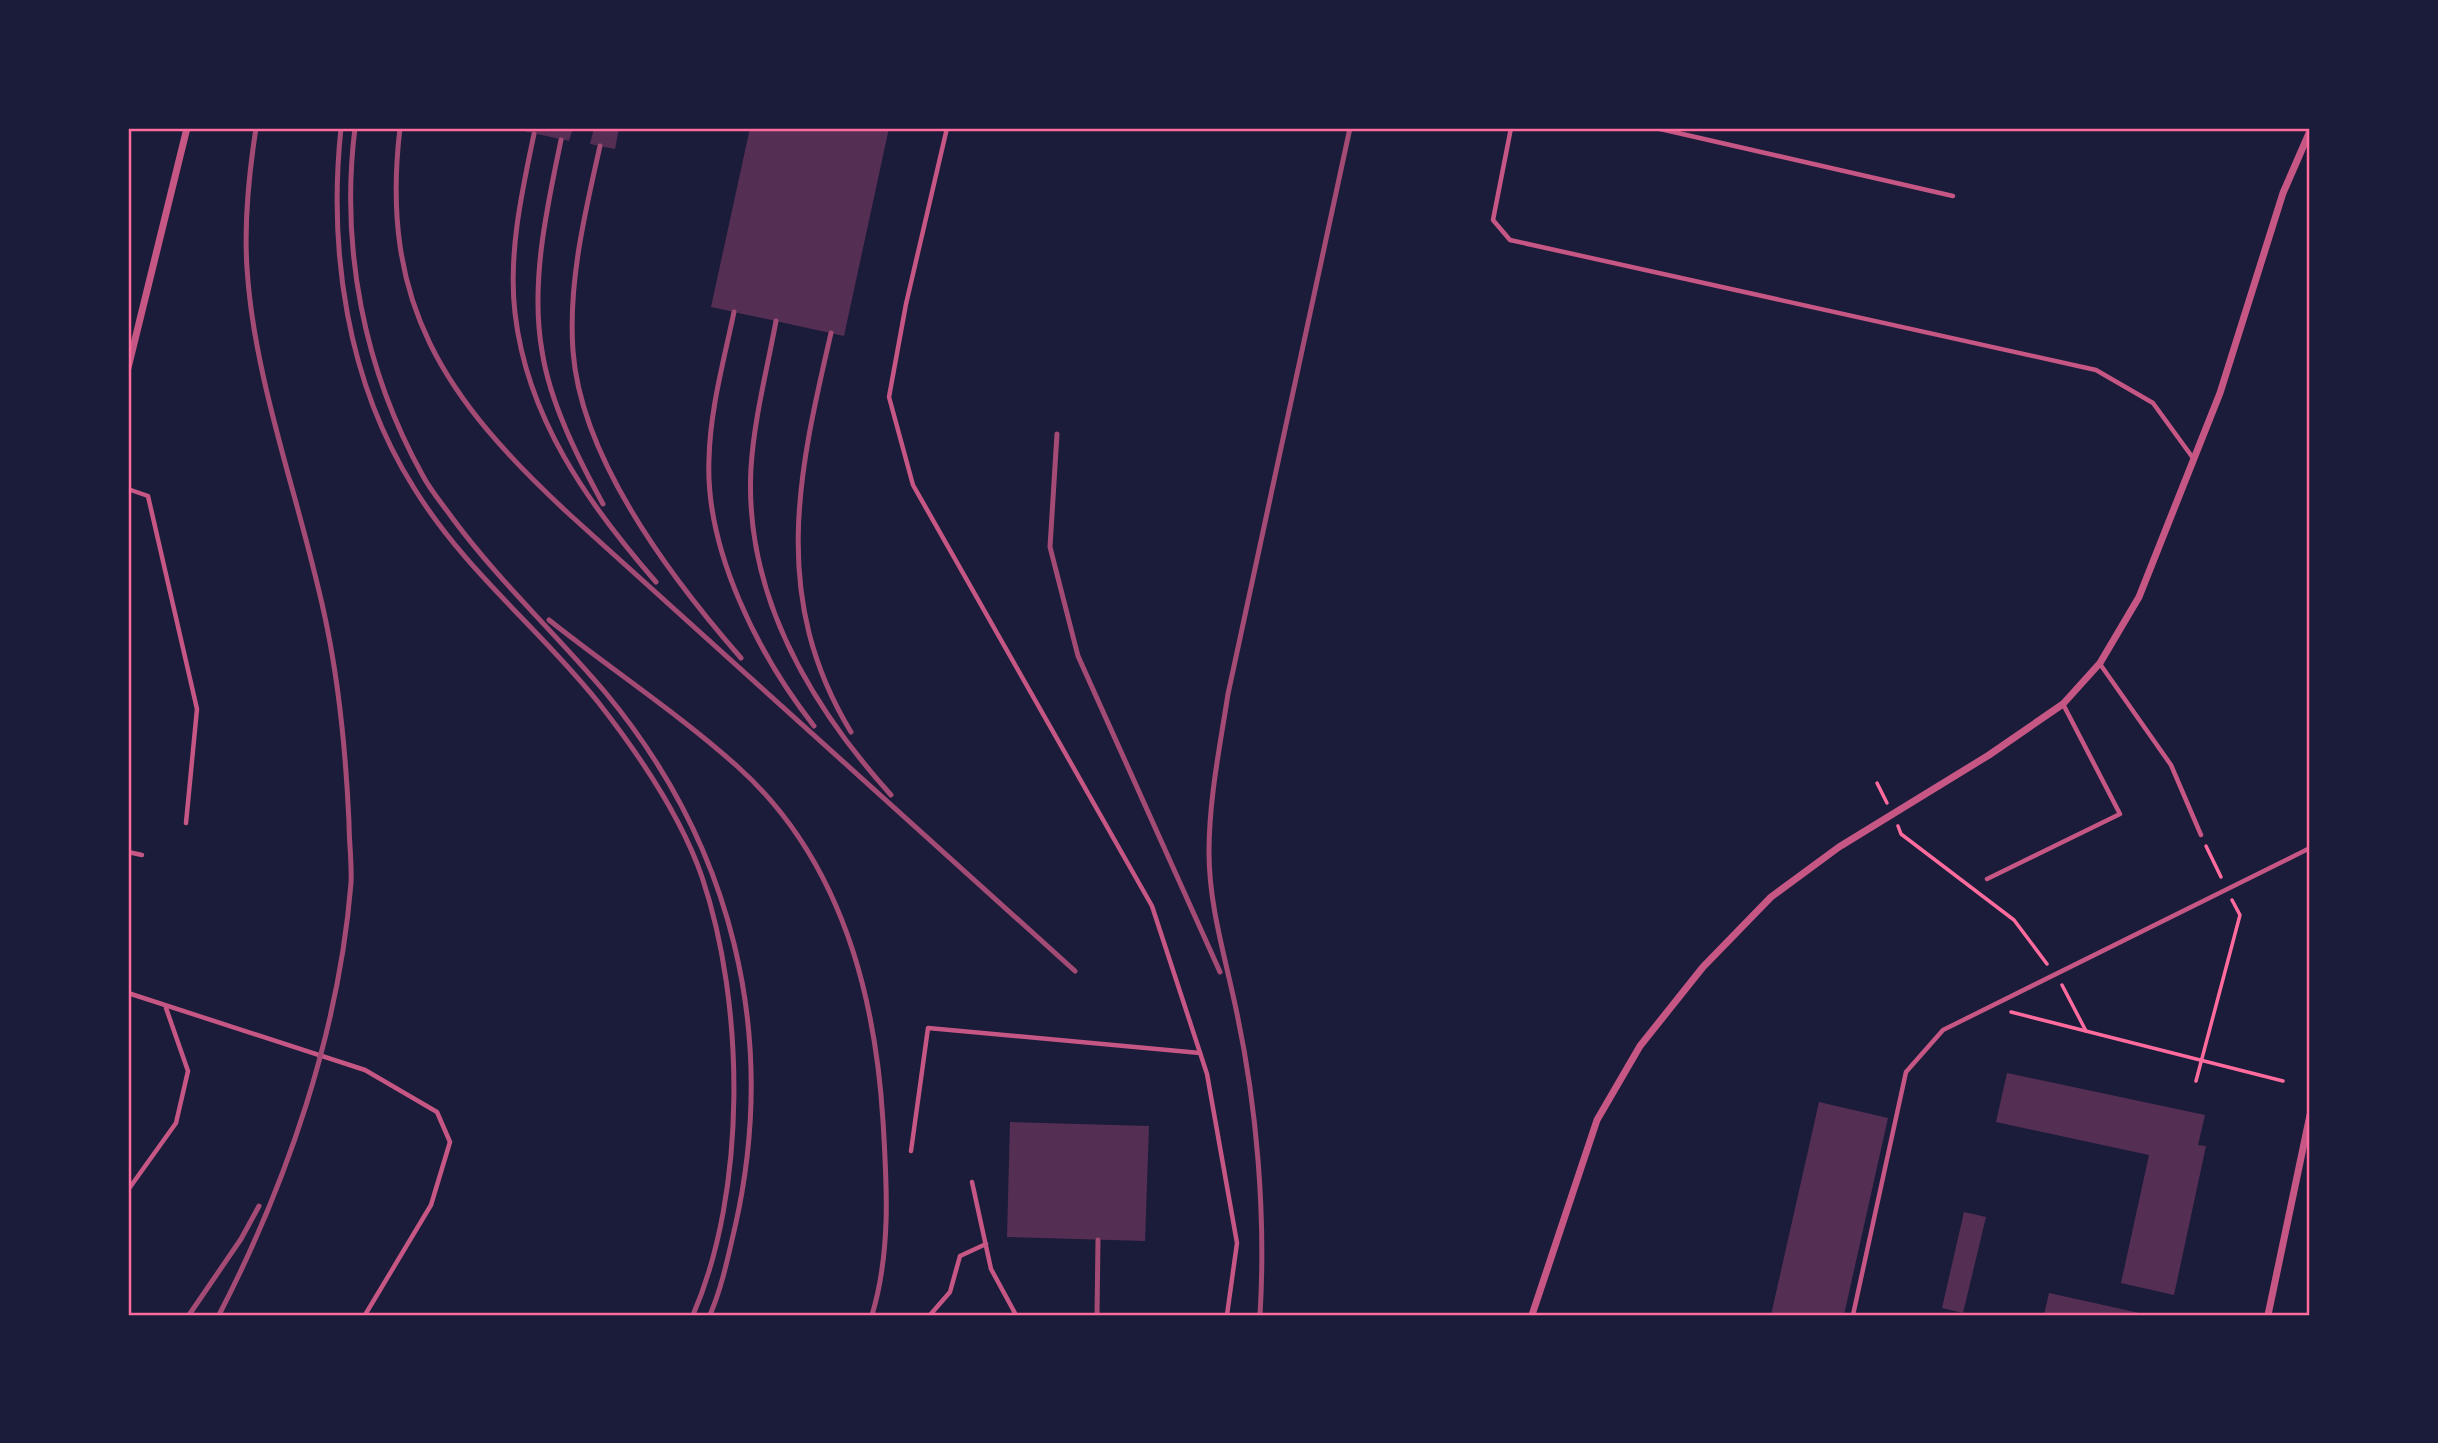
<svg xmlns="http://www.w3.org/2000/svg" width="2438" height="1443" font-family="Overpass,sans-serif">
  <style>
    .building { fill: #542f53 }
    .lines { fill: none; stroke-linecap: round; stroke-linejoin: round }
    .path { stroke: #ff6b9d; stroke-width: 3.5 }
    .service { stroke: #c65784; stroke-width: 4.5 }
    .minor { stroke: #c65784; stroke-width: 7 }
    .rail { stroke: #a44b75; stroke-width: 5 }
    .neatline { fill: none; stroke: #ff6b9d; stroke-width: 2.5 }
  </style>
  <rect width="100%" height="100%" fill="#1b1b3a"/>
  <!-- building -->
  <g class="building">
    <path d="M520,128H573L569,141L519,130Z"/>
    <path d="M594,128H619L615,149L590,144Z"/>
    <path d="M750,128H889L844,336L711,307Z"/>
    <path d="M2007,1073L2205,1115L2198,1145L2206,1146L2174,1295L2121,1283L2149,1155L1996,1122Z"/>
    <path d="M1819,1102L1888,1118L1844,1315H1771Z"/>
    <path d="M1010,1122L1149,1126L1145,1241L1007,1237Z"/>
    <path d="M1964,1212L1986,1217L1963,1313L1942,1308Z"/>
    <path d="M2049,1293L2144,1314V1315H2044Z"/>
  </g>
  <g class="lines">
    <!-- path -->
    <g class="path">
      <path d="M1877,783L1887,803"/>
      <path d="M1898,826L1901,834L2014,920L2047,964"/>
      <path d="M2206,846L2221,877"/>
      <path d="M2062,985L2086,1031"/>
      <path d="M2011,1012L2283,1081"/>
      <path d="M2196,1081L2240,915L2232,900"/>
    </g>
    <!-- service -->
    <g class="service">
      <path d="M947,128L906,304L889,397L913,485L1152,906L1207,1074L1237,1243L1227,1315"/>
      <path d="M1511,128L1493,220L1510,240L2096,370L2153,403L2193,458"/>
      <path d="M1656,128L1953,196"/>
      <path d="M128,489L148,496L197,709L186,823"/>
      <path d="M2100,664L2171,765L2201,835"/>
      <path d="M128,852L142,855"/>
      <path d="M1987,879L2120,814L2063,704"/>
      <path d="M128,993L365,1070L437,1112L450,1142L431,1205L365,1315"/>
      <path d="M911,1151L928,1028L1200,1053"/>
      <path d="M972,1182L991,1269L1016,1315"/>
      <path d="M128,1190L176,1123L188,1071L166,1008"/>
      <path d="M930,1315L950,1292L960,1256L986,1244"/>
      <path d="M1853,1315L1906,1072L1943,1030L2310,848"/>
    </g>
    <!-- minor -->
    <g class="minor">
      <path d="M128,368L187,128"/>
      <path d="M1532,1315L1597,1120L1640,1046L1703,967L1771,897L1839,847L1989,755L2063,704L2100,663L2139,597L2220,393L2283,193L2310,131"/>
      <path d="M2268,1315L2310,1115"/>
    </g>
    <!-- rail -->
    <g class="rail">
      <path d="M341,128C328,251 347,382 414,488C466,572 538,627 598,702C638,753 681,816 702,877C745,1005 747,1190 693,1315"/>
      <path d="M355,128C340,248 364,370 423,476C431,491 443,505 453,519C499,581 555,633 605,692C732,845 779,1033 735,1227C728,1257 722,1287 710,1315"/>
      <path d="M400,128C379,304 445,399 569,514L1075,971"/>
      <path d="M534,134C522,191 508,254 515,313C527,418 588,504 656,582"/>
      <path d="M561,140C547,207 530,283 542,351C550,403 578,458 603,504"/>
      <path d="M600,146C585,213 568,282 573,351C581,459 672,579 741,658"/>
      <path d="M734,312C724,360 710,410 709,459C705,550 759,656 814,726"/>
      <path d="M776,321C767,370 754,419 751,468C744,593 810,705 891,795"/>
      <path d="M831,333C798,475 770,598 851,732"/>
      <path d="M1057,434L1050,547L1078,656L1220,972"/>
      <path d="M549,620C612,670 679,714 738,767C838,857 875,990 883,1121C887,1186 891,1252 872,1315"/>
      <path d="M189,1315L241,1239L259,1206"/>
      <path d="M219,1315C287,1183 339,1032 351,883C352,863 349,842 349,822C346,757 340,691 327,627C304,511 254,385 247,268C244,223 249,173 256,128"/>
      <path d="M1097,1315L1098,1240"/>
      <path d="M1260,1315C1266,1216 1257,1106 1236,1009C1225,956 1209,906 1209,852C1209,799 1220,746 1228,694L1350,128"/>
    </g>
  </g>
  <!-- border -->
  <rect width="2438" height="1443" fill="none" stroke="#1b1b3a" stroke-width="259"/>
  <rect x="130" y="130" width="2178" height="1184" class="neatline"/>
</svg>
